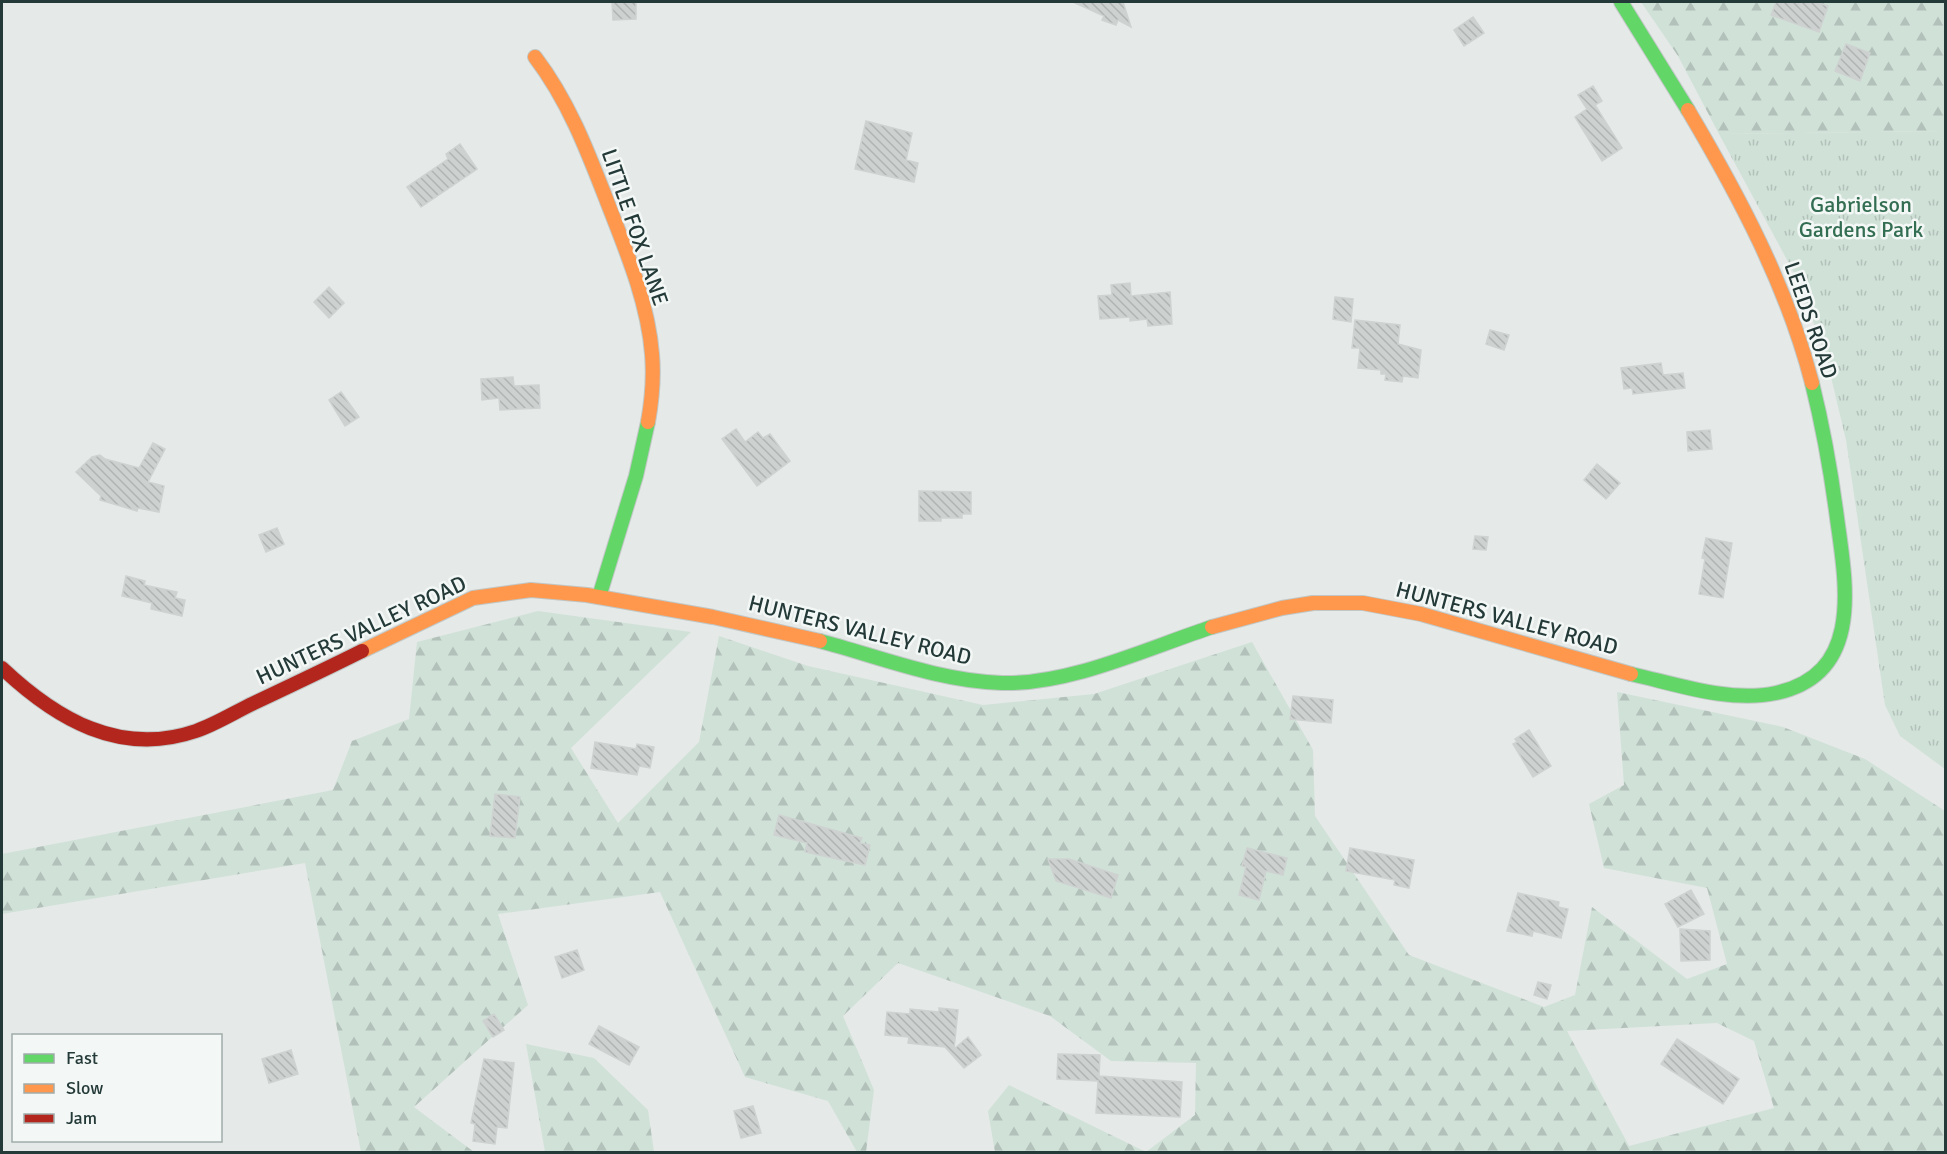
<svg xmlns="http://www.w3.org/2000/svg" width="1947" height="1154" font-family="Signika,sans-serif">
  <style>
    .grass { fill: url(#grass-tufts) }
    .forest { fill: url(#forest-firs); fill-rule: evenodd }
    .building { fill: url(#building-back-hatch); stroke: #ced2d1; stroke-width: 1.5 }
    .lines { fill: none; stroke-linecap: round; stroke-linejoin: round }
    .fast-casing { stroke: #c0c7c5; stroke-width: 16 }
    .slow-casing { stroke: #c0c7c5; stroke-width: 16 }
    .jam-casing { stroke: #c0c7c5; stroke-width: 16 }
    .fast { stroke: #63d668; stroke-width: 14 }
    .slow { stroke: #ff974d; stroke-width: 14 }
    .jam { stroke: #b3261e; stroke-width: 14 }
    .labels { text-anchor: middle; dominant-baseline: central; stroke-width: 5; stroke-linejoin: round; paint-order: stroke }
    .park-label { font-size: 22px; fill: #336d52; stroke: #f3f8f6 }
    .street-label { font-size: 22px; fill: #243a38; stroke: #f3f8f6 }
  </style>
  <defs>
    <pattern id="grass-tufts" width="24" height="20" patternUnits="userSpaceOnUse" patternTransform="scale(1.5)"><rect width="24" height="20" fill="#d0e1d8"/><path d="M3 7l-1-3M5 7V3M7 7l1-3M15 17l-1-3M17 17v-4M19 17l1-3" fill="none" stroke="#b2c2ba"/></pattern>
    <pattern id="forest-firs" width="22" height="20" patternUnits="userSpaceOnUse" patternTransform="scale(1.5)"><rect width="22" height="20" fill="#d0e1d8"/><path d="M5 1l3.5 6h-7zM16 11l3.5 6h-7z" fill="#b2c2ba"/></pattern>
    <pattern id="building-back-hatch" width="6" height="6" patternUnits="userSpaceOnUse" patternTransform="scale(1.5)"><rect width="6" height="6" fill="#cdd2d1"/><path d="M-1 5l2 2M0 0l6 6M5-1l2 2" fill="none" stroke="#b0b5b4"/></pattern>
  </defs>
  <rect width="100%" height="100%" fill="#e5e9e8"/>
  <!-- grass -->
  <path class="grass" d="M1945,131V769L1900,736L1885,705L1846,440L1827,360L1799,282L1719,134Z"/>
  <!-- forest -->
  <g class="forest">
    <path d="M1641,2H1945V131L1719,134L1678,56Z"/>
    <path d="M538,611L691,632L571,748L618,823L699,742L719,636L808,666L983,705L1094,694L1252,642L1313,750L1315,816L1409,955L1544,1007L1575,995L1592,907L1687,979L1727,964L1707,888L1604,868L1589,804L1624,785L1617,692L1783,727L1865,759L1945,811V1152H995L988,1111L1009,1085L1146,1152L1195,1115L1196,1063L1111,1061L1050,1016L898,963L843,1016L874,1090L866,1152H857L828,1101L745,1077L660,892L498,914L528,1005L414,1107L474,1152H361L305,863L2,914V854L333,790L352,741L409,719L417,642ZM1717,1023L1754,1041L1774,1108L1629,1146L1567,1031Z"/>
    <path d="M526,1044L594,1058L648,1110L654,1152H536H545Z"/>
  </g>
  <!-- building -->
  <g class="building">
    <path d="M612,2H636V19L613,20Z"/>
    <path d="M1073,2H1123L1131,27L1118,20L1116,25L1102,20L1104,16Z"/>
    <path d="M1776,2H1816L1828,6L1819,32L1771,15Z"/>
    <path d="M1473,17L1484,33L1464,46L1454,30Z"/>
    <path d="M1846,44L1870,53L1860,81L1835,71Z"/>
    <path d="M1593,86L1602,101L1595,105L1622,148L1602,161L1575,117L1587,109L1578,95Z"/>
    <path d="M866,121L912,133L906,160L918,163L914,182L855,169Z"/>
    <path d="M460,144L477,169L421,207L407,187L448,159L446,154Z"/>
    <path d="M1130,283L1131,296L1170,292L1172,324L1148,326L1147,319L1130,321V317L1100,319L1098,296L1112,295L1111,285Z"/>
    <path d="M329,287L344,303L329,318L314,302Z"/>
    <path d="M1335,297L1353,299L1351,322L1333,319Z"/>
    <path d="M1355,320L1400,325L1398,344L1421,350L1418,378L1403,376L1402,382L1385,380L1386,374H1381V370L1358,368L1360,348H1352Z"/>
    <path d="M1490,330L1509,335L1504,350L1486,344Z"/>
    <path d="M1661,363L1663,375L1683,373L1685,388L1633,394L1632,388L1624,389L1621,368Z"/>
    <path d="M513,377L514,386L539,385L540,408L500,410L499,398L482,400L481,379Z"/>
    <path d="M341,392L359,417L345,426L329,400Z"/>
    <path d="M736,429L745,442L758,432L763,438L770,434L790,461L757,486L722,439Z"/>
    <path d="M1710,430L1712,449L1688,451L1687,432Z"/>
    <path d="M153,443L165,449L148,482L164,486L159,512L138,508L137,511L100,500L101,496L76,472L92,457L100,455L105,459L139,468Z"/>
    <path d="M1597,464L1620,483L1606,499L1584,480Z"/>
    <path d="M919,491L971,492V514H962V518H941V521H919Z"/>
    <path d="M277,528L284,544L266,552L259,535Z"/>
    <path d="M1475,536L1488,537L1486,550L1473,549Z"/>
    <path d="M1706,538L1732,543L1723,598L1699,594L1705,559L1702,558Z"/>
    <path d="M126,576L145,581L144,585L177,592L175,598L185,600L182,616L151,609L152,603L122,596Z"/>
    <path d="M1293,696L1333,700L1331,723L1290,719Z"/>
    <path d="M1529,730L1551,766L1533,777L1513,744L1517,742L1515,739Z"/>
    <path d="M595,742L636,749L637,744L654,747L650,768L639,766L637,775L591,768Z"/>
    <path d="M495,794L520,797L515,838L490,836Z"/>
    <path d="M779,815L862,838L860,843L870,845L865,865L805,852L807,843L774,835Z"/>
    <path d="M1247,848L1287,858L1283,875L1266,871L1259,900L1239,895L1246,867L1242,866Z"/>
    <path d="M1350,848L1414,860L1409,888L1394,885L1395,880L1346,871Z"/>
    <path d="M1048,859H1069L1118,875L1111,898L1056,881Z"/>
    <path d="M1691,890L1704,914L1678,927L1665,904Z"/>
    <path d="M1518,893L1559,902L1558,907L1568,909L1561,938L1533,931L1532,936L1507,931Z"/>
    <path d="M1680,929L1710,931V960L1681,961Z"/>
    <path d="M577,950L584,970L562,978L555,957Z"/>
    <path d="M1538,982L1551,985L1547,999L1534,995Z"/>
    <path d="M939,1008L958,1010L954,1049L968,1037L981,1055L964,1068L945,1047L908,1043L909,1037L885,1035L887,1012L910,1014V1009L939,1012Z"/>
    <path d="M494,1014L504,1030L493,1037L483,1021Z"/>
    <path d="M599,1026L639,1047L629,1065L589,1044Z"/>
    <path d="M1677,1039L1739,1079L1723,1104L1661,1064Z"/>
    <path d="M291,1050L298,1074L269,1083L262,1059Z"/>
    <path d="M1058,1054L1100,1055L1099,1076L1182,1082L1180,1117L1096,1113L1098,1081L1057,1079Z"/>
    <path d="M484,1059L514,1063L507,1128L497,1127L495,1144L473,1141L475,1124L471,1123Z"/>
    <path d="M753,1106L761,1133L741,1138L734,1111Z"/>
  </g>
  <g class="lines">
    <!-- fast casing -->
    <g class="fast-casing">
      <g id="fast">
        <path d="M1621,2L1688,110"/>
        <path d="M599,597L636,476L648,422"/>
        <path d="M820,641C880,657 939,681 1002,683C1070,685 1148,648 1212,627"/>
        <path d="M1631,674C1676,684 1729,703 1776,693C1864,674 1846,584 1837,518C1831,472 1823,427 1812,383"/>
      </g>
    </g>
    <!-- slow casing -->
    <g class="slow-casing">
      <g id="slow">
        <path d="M535,57C570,103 589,155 610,209C628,255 648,304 652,354C654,377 652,400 648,422"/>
        <path d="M1688,110C1739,196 1787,286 1812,383"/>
        <path d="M1212,627L1282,608L1313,603H1363L1421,614L1631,674"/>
        <path d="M362,651L473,598L531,590L587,595L713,617L820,641"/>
      </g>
    </g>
    <!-- jam casing -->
    <g class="jam-casing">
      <path id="jam" d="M2,668C56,719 120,757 196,731C216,724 235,712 254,703C290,686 326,669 362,651"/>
    </g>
    <!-- fast -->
    <use href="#fast" class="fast"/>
    <!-- slow -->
    <use href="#slow" class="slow"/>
    <!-- jam -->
    <use href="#jam" class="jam"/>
  </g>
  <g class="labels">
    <!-- park labels -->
    <g class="park-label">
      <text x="1861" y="204">Gabrielson<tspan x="1861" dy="25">Gardens Park</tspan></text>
    </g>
    <!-- street labels -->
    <g class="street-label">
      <text transform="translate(635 227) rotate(71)">LITTLE FOX LANE</text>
      <text transform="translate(1811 320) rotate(71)">LEEDS ROAD</text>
      <text transform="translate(1507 618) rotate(15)">HUNTERS VALLEY ROAD</text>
      <text transform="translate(361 630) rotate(-25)">HUNTERS VALLEY ROAD</text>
      <text transform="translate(860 630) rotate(14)">HUNTERS VALLEY ROAD</text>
    </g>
  </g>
  <!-- border -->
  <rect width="1947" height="1154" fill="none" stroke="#243a38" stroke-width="6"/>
  <!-- legend -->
  <rect x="12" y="1034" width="210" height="108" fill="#f3f8f6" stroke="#a0acaa" stroke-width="1.5"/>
  <rect x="24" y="1054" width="30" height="9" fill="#63d668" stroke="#a0acaa" stroke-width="1.5"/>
  <text x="66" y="1064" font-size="18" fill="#243a38">Fast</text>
  <rect x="24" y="1084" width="30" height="9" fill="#ff974d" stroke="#a0acaa" stroke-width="1.5"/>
  <text x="66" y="1094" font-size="18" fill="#243a38">Slow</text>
  <rect x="24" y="1114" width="30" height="9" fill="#b3261e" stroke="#a0acaa" stroke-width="1.5"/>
  <text x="66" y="1124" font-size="18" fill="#243a38">Jam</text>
</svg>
